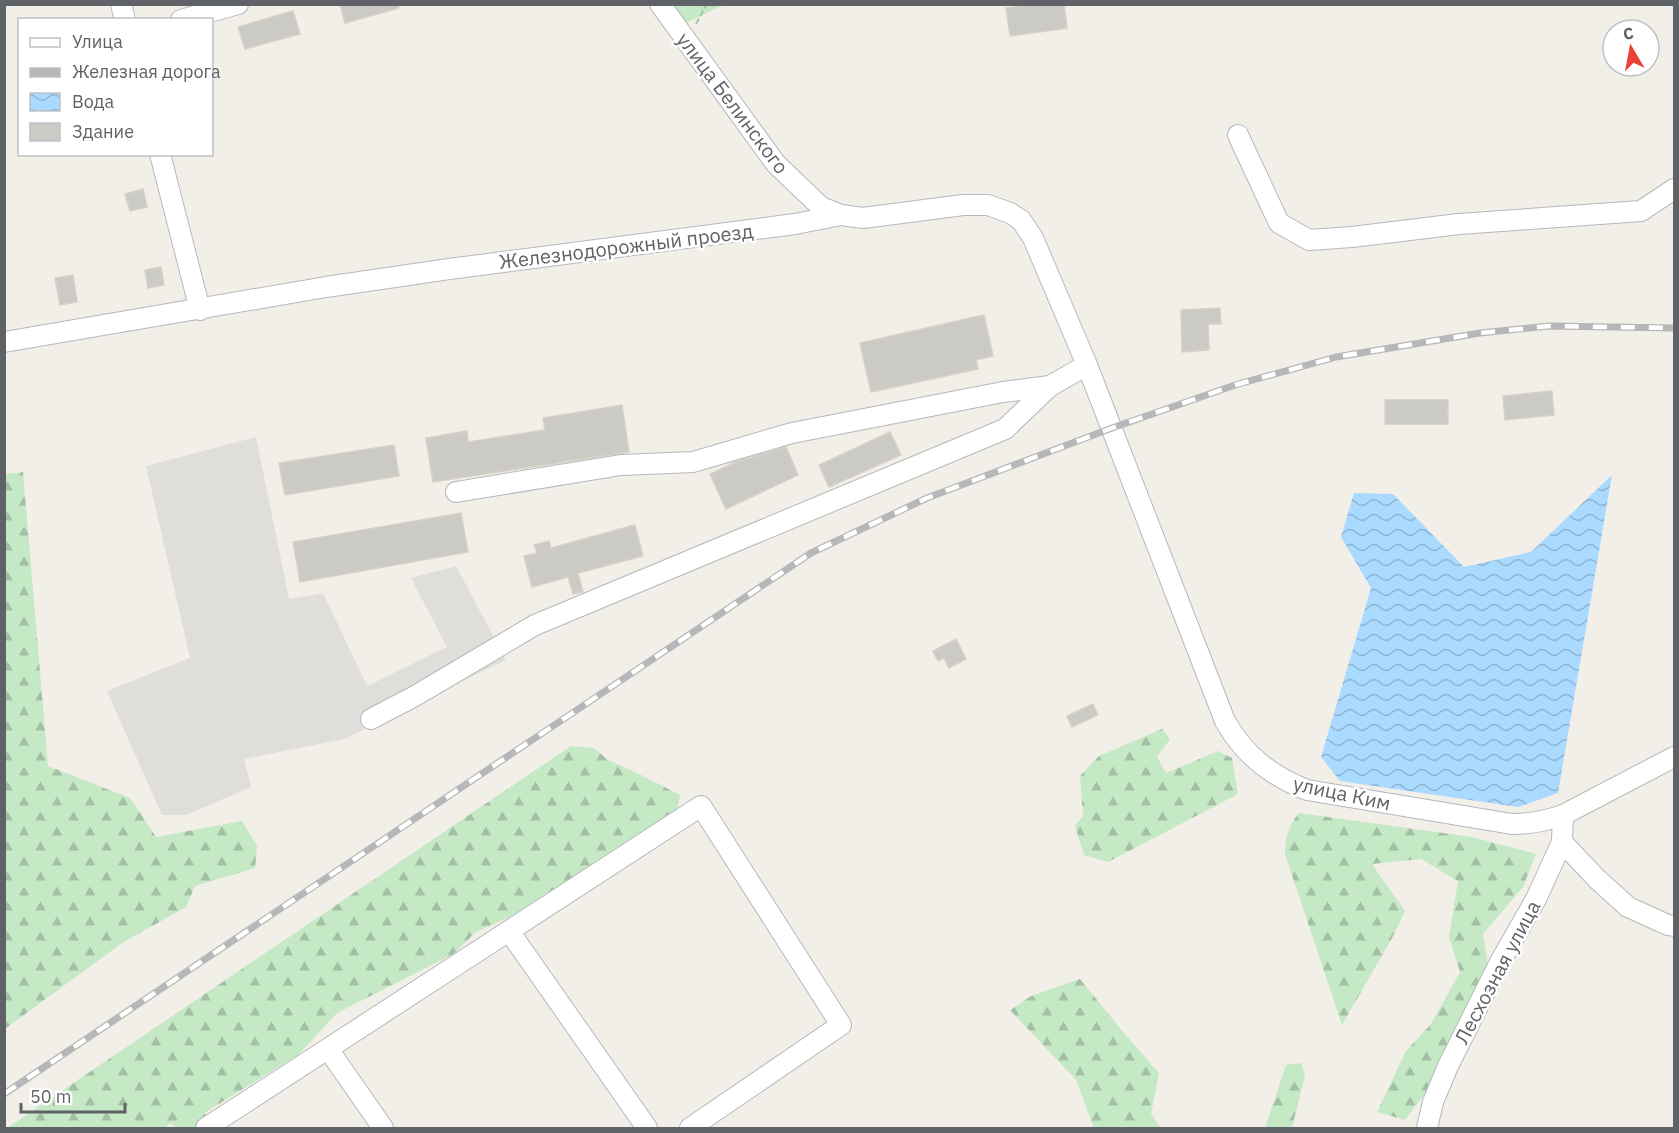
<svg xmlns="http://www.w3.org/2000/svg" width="1679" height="1133" font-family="'IBM Plex Sans',sans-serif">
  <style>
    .industrial { fill: #e0deda }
    .forest { fill: url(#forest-firs) }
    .park { fill: #c5e8c5 }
    .water { fill: url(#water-waves) }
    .building { fill: #cccac5; stroke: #d6d1c6; stroke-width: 1.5 }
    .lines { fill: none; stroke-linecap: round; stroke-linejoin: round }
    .minor-casing { stroke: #b5b8bc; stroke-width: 22 }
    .path { stroke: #9cc7a9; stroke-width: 2; stroke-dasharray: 6 3; stroke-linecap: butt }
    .minor { stroke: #fff; stroke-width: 20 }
    .rail-casing { stroke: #b6b7b8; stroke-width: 7 }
    .rail { stroke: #fff; stroke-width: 4.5; stroke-dasharray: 14; stroke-linecap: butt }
    .labels { text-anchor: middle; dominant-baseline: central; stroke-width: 5; stroke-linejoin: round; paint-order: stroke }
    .street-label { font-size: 20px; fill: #5f6368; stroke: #fff }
  </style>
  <defs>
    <pattern id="forest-firs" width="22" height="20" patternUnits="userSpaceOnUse" patternTransform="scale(1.5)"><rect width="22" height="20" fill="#c5e8c5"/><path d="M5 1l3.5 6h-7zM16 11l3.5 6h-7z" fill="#a3c0a4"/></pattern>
    <pattern id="water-waves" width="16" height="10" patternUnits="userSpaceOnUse" patternTransform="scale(1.5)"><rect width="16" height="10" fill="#aadaff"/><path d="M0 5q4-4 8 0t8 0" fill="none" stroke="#8eb4d2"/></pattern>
  </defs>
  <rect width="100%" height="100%" fill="#f1efe8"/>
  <!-- industrial -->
  <path class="industrial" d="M256,437L289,599L323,593L367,686L447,647L411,578L456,566L506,660L344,739L244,759L251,787L186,815H162L107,691L190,658L146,466Z"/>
  <!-- forest -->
  <g class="forest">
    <path d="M23,472L48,766L130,798L156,837L242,821L257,846L255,868L195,886L186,907L122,943L5,1029L4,474Z"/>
    <path d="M1162,729L1170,739L1157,757L1166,773L1218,751L1232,758L1238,794L1108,862L1084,855L1075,826L1083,816L1080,776L1099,756Z"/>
    <path d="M571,746L594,748L608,760L635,772L680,795L677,812L534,906L476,932L453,954L337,1013L298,1055L204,1113L215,1128H176L171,1123L164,1128H7Z"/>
    <path d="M1299,813L1472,837L1536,854L1523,887L1483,934L1489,971L1436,1079L1405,1120L1377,1112L1406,1051L1431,1024L1460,972L1449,937L1458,881L1421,859L1372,864L1405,911L1392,938L1342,1025L1285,854C1285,837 1288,827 1299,813Z"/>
    <path d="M1080,979L1124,1033L1159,1073L1151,1114L1161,1128H1094L1076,1080L1010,1010L1031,996Z"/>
    <path d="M1301,1063L1305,1075L1292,1128H1265L1286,1065Z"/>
  </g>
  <!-- park -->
  <path class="park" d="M673,5H723L686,23Z"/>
  <!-- water -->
  <path class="water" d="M1612,475L1558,793L1518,807L1340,781L1321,757L1371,588L1341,537L1354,493L1393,494L1464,567L1531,552Z"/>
  <!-- building -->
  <g class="building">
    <path d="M340,4H398L399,8L345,23Z"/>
    <path d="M1033,4H1064L1067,28L1010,36L1006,8Z"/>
    <path d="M293,11L300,34L245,49L238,27Z"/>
    <path d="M143,189L147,207L130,211L125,194Z"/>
    <path d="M161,267L164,285L148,288L145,270Z"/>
    <path d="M73,275L77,302L60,305L55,278Z"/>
    <path d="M1220,308L1221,324H1208L1209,350L1182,352L1181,310Z"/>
    <path d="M984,315L993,356L976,360L978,369L871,392L860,343Z"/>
    <path d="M1552,391L1554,415L1505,420L1503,396Z"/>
    <rect x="1385" y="400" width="63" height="24"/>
    <path d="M622,405L629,452L433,482L426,438L467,431L468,442L545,430L543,418Z"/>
    <path d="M890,432L901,455L829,487L819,465Z"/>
    <path d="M394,445L399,476L285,495L279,463Z"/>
    <path d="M786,447L798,475L726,509L710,474L736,462Z"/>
    <path d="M461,513L468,552L300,582L293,542Z"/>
    <path d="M635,525L643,556L578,573L583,592L573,594L568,577L532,587L524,556L537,553L534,545L549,541L551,548Z"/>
    <path d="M956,639L966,659L949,668L944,658L938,661L933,651Z"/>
    <path d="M1093,704L1098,715L1072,727L1067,716Z"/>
  </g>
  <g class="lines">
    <!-- minor casing -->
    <g class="minor-casing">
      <g id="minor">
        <path d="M121,4L125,20"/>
        <path d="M660,4L776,164L821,207L841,215"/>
        <path d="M181,20L238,4"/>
        <path d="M1238,135L1279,223L1309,240L1352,237L1459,224L1641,211L1674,189"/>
        <path d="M160,154L200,310"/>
        <path d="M4,342L326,287L449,269L795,224L841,215L863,218L963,205H988L1010,213L1021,220L1033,238L1087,365L1225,721C1244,755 1271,776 1307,790L1512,824C1530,824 1546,821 1563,815L1674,757"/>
        <path d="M456,492L621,465L693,462L792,433L1003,392L1050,386"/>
        <path d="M371,719L415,696L535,625L1005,429L1050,386L1087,365"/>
        <path d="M1562,842L1597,879L1628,907L1668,925L1674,926"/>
        <path d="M509,931L647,1128"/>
        <path d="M328,1049L383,1128"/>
        <path d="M206,1128L701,806L841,1025L690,1128"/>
        <path d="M1427,1128L1433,1102L1448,1066L1500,962L1536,899L1562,842L1563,815"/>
      </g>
    </g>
    <!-- path -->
    <path class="path" d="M696,24L707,4"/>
    <!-- minor -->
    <use href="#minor" class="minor"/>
    <!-- rail casing -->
    <g class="rail-casing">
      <path id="rail" d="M4,1094L811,553L927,498L1112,428L1235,385L1336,357L1480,333L1549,326L1674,328"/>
    </g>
    <!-- rail -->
    <use href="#rail" class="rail"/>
  </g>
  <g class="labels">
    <!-- street labels -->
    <g class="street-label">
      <text transform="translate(733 103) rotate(53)">улица Белинского</text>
      <text transform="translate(626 246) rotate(-7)">Железнодорожный проезд</text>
      <text transform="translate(1342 793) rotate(12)">улица Ким</text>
      <text transform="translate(1497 972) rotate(-62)">Лесхозная улица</text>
    </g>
  </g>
  <!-- border -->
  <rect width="1679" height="1133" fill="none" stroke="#5f6368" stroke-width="12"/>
  <!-- legend -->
  <rect x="18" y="18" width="195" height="138" fill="#ffffff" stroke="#bfc1c3" stroke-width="1.5"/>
  <rect x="30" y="38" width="30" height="9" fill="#ffffff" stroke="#bfc1c3" stroke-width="1.5"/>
  <text x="72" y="48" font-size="18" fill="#5f6368">Улица</text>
  <rect x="30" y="68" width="30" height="9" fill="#b6b7b8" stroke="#bfc1c3" stroke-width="1.5"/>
  <text x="72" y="78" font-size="18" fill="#5f6368">Железная дорога</text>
  <rect x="30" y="93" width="30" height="18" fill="url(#water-waves)" stroke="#bfc1c3" stroke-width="1.5"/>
  <text x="72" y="108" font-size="18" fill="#5f6368">Вода</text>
  <rect x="30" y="123" width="30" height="18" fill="#cccac5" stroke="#bfc1c3" stroke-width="1.5"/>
  <text x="72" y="138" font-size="18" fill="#5f6368">Здание</text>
  <!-- north arrow -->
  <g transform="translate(1631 48) rotate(350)"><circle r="28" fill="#ffffff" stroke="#bfc1c3" stroke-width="1.5"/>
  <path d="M0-4.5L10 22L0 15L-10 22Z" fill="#ea4335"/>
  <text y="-9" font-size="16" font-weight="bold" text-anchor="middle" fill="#5f6368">С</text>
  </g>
  <!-- scale -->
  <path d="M21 1103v9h104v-9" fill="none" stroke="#5f6368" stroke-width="3"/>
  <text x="30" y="1103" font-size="18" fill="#5f6368" stroke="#ffffff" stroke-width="4.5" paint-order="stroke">50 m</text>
</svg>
